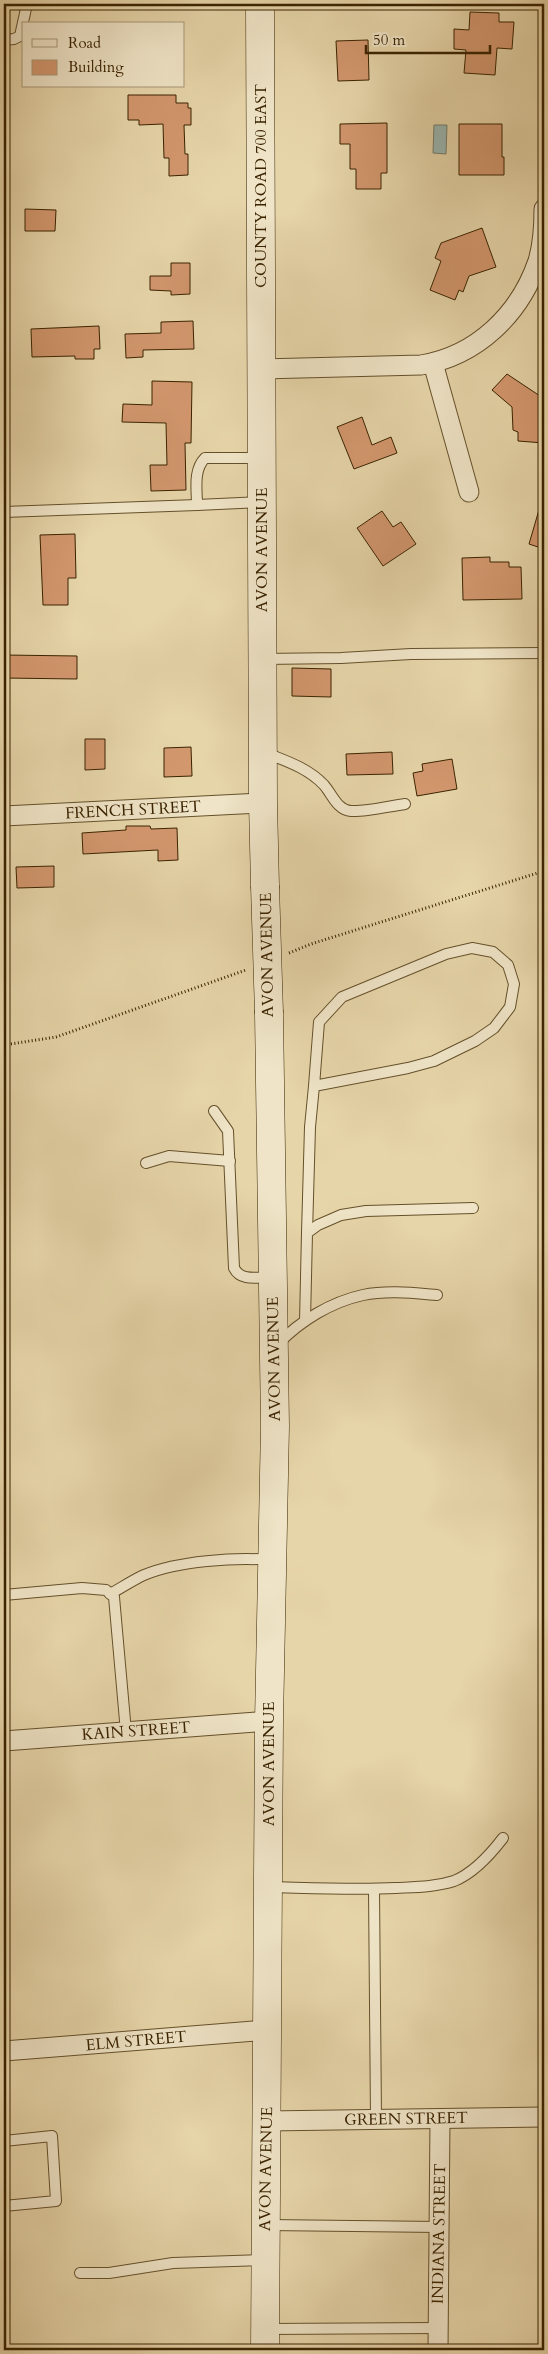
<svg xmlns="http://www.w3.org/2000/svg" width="548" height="2354" font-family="Cardo,serif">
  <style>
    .water { fill: #99b6b2; stroke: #737b6b }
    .building { fill: #d3976e; stroke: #3a2300 }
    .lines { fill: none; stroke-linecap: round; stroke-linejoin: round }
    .service-casing { stroke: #65502a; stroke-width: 12 }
    .minor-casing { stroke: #65502a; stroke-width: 21 }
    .secondary-casing { stroke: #3a2300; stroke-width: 29 }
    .path { stroke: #3a2300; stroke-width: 3; stroke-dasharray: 1 2.5; stroke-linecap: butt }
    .service { stroke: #efe4c7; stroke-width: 10 }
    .minor { stroke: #efe4c7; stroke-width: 19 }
    .secondary { stroke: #efe4c7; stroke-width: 28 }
    .secondary-bridge-casing { stroke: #3a2300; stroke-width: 29; stroke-linecap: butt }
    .secondary-bridge { stroke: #efe4c7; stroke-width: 28 }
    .labels { text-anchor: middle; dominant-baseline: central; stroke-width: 5; stroke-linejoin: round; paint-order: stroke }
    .street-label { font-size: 16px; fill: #3a2300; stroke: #efe4c7 }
  </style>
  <rect width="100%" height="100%" fill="#e6d5a9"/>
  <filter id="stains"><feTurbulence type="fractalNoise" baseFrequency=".004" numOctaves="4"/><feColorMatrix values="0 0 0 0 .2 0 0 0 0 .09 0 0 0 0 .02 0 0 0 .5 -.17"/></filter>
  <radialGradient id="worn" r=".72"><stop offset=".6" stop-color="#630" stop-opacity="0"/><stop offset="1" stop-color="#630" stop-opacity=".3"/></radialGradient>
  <!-- water -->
  <path class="water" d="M434,125H447L446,154L433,153Z"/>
  <!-- building -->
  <g class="building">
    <path d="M470,12L499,13V22H514L512,49L497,48L495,75L464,73L466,50L454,49V29L469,30Z"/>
    <path d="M368,40L369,80L338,81L336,41Z"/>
    <path d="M128,95H176V103H188V108H191V125H184L185,154H188V175L169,176V158H164L163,124L139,125V120H128Z"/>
    <path d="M387,123V173H381V189H356V169H350V144H340V124Z"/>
    <path d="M459,124H502V157H504V175H459Z"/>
    <path d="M25,209L56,210L55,231H25Z"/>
    <path d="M482,228L496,267L469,276L463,292L459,290L455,300L430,290L441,261L435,258L441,243Z"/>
    <path d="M171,263H190V294L171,295V291L150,290V276H171Z"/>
    <path d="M193,321L194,349L143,350V357L126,358L125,334L161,333V322Z"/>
    <path d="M99,326L100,349H94V359H75V356L32,357L31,329Z"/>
    <path d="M507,374L543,398L544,443L518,441V432L513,430L512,407L492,390Z"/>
    <path d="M152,381L192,382L191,443H185L186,490L151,491L150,465H167L166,423L122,422L123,404L152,405Z"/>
    <path d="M362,417L372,445L391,437L397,453L354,469L337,427Z"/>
    <path d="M541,503L544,504V549L529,544Z"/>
    <path d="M382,511L393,527L401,522L416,544L383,566L357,528Z"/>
    <path d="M75,534L76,578H68V605H43L40,535Z"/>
    <path d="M490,557V562H509V567H521L522,599L463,600L462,558Z"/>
    <path d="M4,655L77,656V679L4,678Z"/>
    <path d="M292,668L331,669V697L292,696Z"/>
    <path d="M85,739H105V769L85,770Z"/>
    <path d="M191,747L192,776L164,777V748Z"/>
    <path d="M392,752L393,774L347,775L346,754Z"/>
    <path d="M452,759L457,789L417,796L413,773L423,771L422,764Z"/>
    <path d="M126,826H150L151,829L177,828L178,860L158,861V850L83,854L82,833L126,830Z"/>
    <path d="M54,866V887L17,888L16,867Z"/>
  </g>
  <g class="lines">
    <!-- service casing -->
    <g class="service-casing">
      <g id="service">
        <path d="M4,40L14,39L20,36L27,4"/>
        <path d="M260,458H205C193,470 197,490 197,505L261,502"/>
        <path d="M4,512L197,505"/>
        <path d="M263,659L341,658L411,654L544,653"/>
        <path d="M266,753C286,761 308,768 324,785C332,794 337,810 351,811C365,812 390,806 405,804"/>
        <path d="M214,1111L228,1131L234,1268C241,1282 258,1277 272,1277"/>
        <path d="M146,1163L169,1156L230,1161"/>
        <path d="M307,1233L310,1127L314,1086L319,1022L342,997L446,954L472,948L493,952L508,965L514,984L510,1007L494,1028L475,1041L434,1061L408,1068L314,1086"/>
        <path d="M305,1321L307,1233L318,1225L341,1215L366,1211L473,1208"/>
        <path d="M278,1344C300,1321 331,1302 363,1295C387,1290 413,1293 437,1295"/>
        <path d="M110,1594C121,1588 133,1580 144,1575C178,1561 235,1557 271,1560"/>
        <path d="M4,1595L82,1588L106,1590L114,1597L126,1732"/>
        <path d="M269,1887C312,1888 354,1890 396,1888C416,1887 435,1887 454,1881C474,1873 490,1855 503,1838"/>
        <path d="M374,1889L376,2119"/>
        <path d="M4,2141L52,2136L56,2201L4,2206"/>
        <path d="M267,2225L439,2227"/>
        <path d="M80,2273H109L173,2263L264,2260"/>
        <path d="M266,2329L438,2328"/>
      </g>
    </g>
    <!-- minor casing -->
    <g class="minor-casing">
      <g id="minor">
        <path d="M433,363L469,492"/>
        <path d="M261,369L421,365C477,356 520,314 538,261C543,244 544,226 544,209"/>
        <path d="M4,816L263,803"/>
        <path d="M4,1741L269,1721"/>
        <path d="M4,2051L267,2030"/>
        <path d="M267,2121L544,2117"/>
        <path d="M438,2350L440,2119"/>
      </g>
    </g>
    <!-- secondary casing -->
    <g class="secondary-casing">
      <g id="secondary">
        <path d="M260,4L263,803L265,886"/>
        <path d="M265,2350L269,1721L275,1426L269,1013"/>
      </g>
    </g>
    <!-- path -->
    <g class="path">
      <path d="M289,953L311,944L544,871"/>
      <path d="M4,1045L56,1037L246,970"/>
    </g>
    <!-- service -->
    <use href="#service" class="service"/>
    <!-- minor -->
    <use href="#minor" class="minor"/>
    <!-- secondary -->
    <use href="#secondary" class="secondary"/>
    <!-- secondary-bridge casing -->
    <g class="secondary-bridge-casing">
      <path id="secondary-bridge" d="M265,886L269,1013"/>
    </g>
    <!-- secondary-bridge -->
    <use href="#secondary-bridge" class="secondary-bridge"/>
  </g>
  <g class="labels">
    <!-- street labels -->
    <g class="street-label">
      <text transform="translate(261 186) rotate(-90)">COUNTY ROAD 700 EAST</text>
      <text transform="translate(262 550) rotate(-90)">AVON AVENUE</text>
      <text transform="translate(133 810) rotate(-3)">FRENCH STREET</text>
      <text transform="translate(267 955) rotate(-91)">AVON AVENUE</text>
      <text transform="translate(274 1359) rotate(-91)">AVON AVENUE</text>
      <text transform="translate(136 1731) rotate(-4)">KAIN STREET</text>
      <text transform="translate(269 1764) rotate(-90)">AVON AVENUE</text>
      <text transform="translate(136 2041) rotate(-5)">ELM STREET</text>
      <text transform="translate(406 2119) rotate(-1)">GREEN STREET</text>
      <text transform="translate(266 2169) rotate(-89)">AVON AVENUE</text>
      <text transform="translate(439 2234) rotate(-89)">INDIANA STREET</text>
    </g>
  </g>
  <!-- margin -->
  <rect width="548" height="2354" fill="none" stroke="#e6d5a9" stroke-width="20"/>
  <rect x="5" y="5" width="538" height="2344" fill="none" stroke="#3a2300" stroke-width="2.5"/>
  <rect x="10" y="10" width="528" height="2334" fill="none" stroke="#3a2300"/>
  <!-- legend -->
  <rect x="22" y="22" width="162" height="65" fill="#efe4c7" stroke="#a79777"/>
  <rect x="32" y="39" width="25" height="8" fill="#efe4c7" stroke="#a79777"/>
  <text x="68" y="48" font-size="15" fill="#3a2300">Road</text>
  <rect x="32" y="60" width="25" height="15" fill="#d3976e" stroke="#a79777"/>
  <text x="68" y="72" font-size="15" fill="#3a2300">Building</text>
  <!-- scale -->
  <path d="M366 45v8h124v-8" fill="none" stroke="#3a2300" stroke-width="2.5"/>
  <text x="373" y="45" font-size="15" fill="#3a2300" stroke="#efe4c7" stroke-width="4" paint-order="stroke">50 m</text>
  <rect width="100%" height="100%" filter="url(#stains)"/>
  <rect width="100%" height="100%" fill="url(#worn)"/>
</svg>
